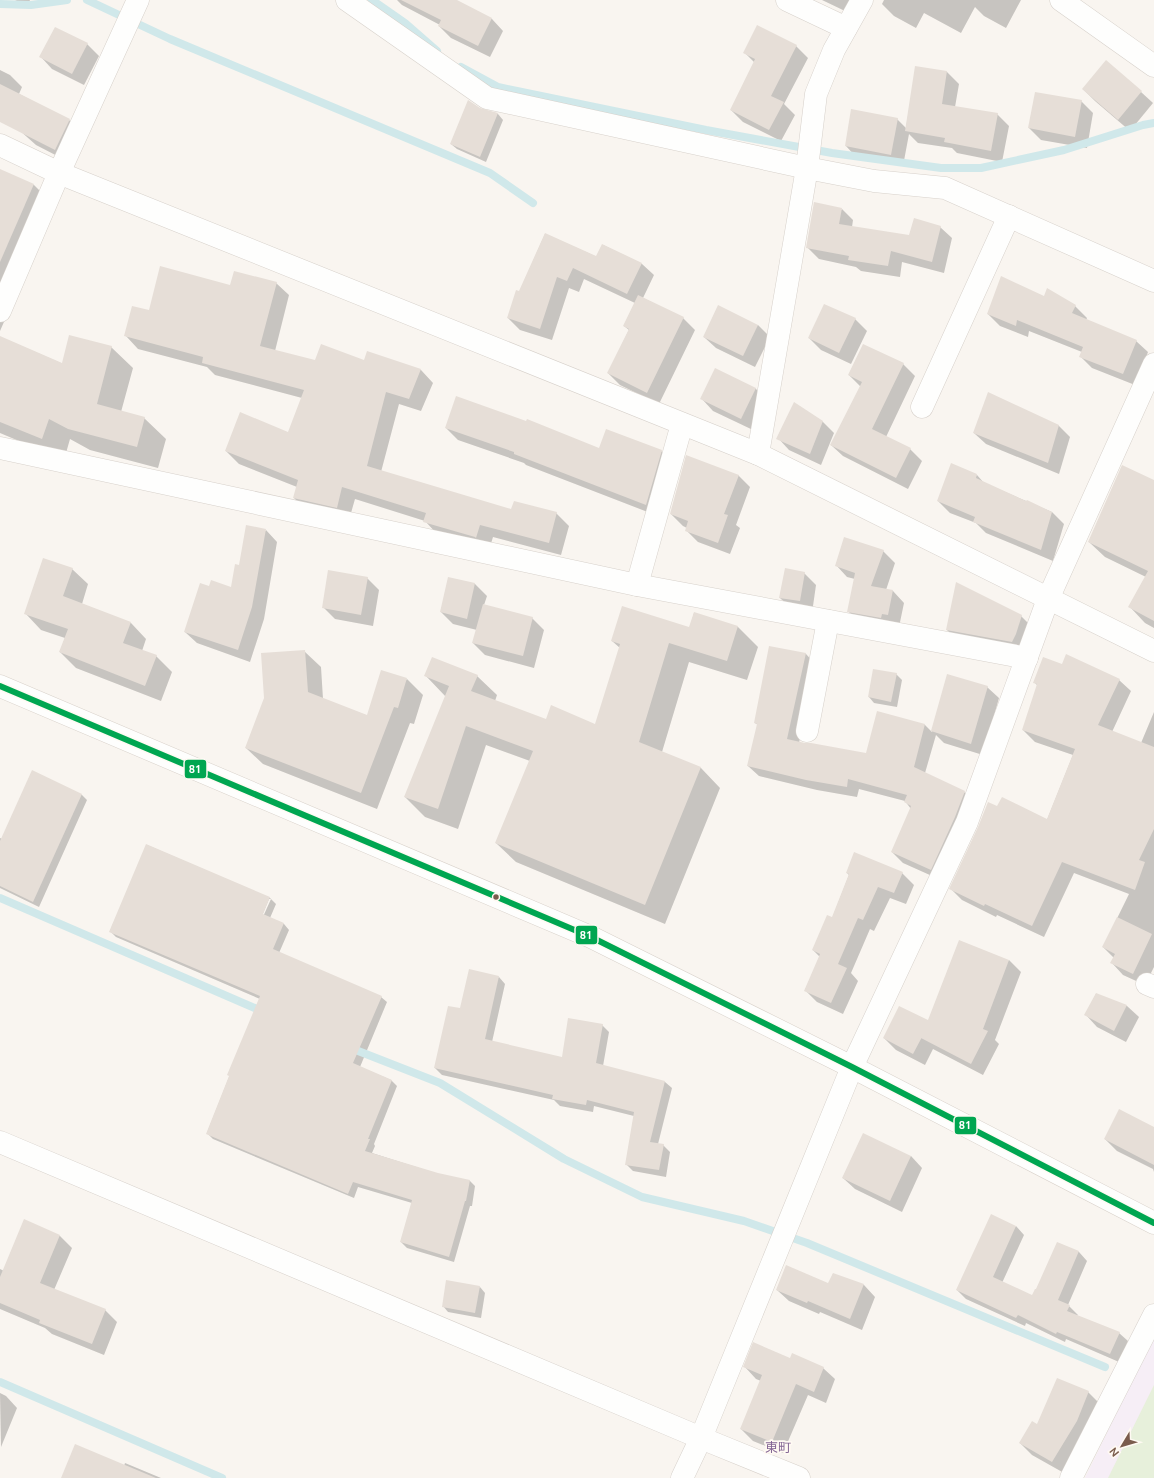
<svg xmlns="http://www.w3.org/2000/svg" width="1154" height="1478" font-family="Ubuntu,'Noto Sans JP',sans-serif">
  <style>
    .education { fill: #f6eef6 }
    .green { fill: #e7f0db }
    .shadow { fill: #0003; fill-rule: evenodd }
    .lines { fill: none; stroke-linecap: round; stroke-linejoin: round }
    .stream { stroke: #d0e8ea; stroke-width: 8 }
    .building { fill: #e6ded7 }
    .street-casing { stroke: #d7d1cb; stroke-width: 23 }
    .secondary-casing { stroke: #d9d2cb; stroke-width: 23 }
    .street { stroke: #fefefd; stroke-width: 22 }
    .secondary { stroke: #fefefd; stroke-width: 22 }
    .bus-1-casing { stroke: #fffaf3; stroke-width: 9 }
    .bus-1 { stroke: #00a651; stroke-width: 6 }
    .bus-dot { fill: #7a5c4d; stroke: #fffaf3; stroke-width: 1.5 }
    .labels { text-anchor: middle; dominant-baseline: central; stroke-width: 3.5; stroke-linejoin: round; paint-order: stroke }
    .quarter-label { font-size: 13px; fill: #846695; stroke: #fffaf3 }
    .line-badge { stroke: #fffaf3; stroke-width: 1.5 }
    .badge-label { font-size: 11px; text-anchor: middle; font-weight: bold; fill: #fff }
  </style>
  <rect width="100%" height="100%" fill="#f9f5f0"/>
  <!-- education -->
  <path class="education" d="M1154,1336V1478H1085Z"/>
  <!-- green -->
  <path class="green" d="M1154,1385V1478H1108Z"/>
  <!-- shadow -->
  <g class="shadow">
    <path d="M15,0H30L27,6Z"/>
    <path d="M397,0H455L492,19L503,31L490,57L451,38L439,26L440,25L402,5Z"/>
    <path d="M822,0H851L845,11Z"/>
    <path d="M884,0H1021L1006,28L984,16L975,7L961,33L924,13L916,28L894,16L882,4Z"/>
    <path d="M87,44L99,56L84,85L52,69L41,57Z"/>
    <path d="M796,46L808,58L784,104L795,115L781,141L743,122L731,110L755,63L744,52Z"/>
    <path d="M916,67L947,72L959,84L955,107L997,114L1009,126L1002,162L957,153L952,148L918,143L909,134L903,166L857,158L846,146L897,119L906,128Z"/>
    <path d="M0,70L10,75L22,87L19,94L69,120L81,131L67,161L36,145L0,113Z"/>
    <path d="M1083,89L1141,92L1153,103L1130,131L1095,101Z"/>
    <path d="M1081,101L1093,113L1087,148L1041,140L1029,128Z"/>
    <path d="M480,109L498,114L503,120L486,162L457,149L451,144Z"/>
    <path d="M0,170L34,185L55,206L0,331Z"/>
    <path d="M842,209L853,220L852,227L910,236L940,227L952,238L944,273L902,262L900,277L861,271L856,267L819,259L807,247Z"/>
    <path d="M545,234L597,257L603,245L642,264L654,275L643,298L683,318L695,330L659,404L620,385L608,373L629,330L624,326L635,303L584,279L579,292L569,288L552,340L520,330L508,318Z"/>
    <path d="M276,283L289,295L275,351L316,361L364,362L368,353L421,370L433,383L421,411L399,404L381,472L512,511L556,513L569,526L561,555L493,537L489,550L437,534L425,521L355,499L349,520L307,511L294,498L297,487L239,464L226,451L289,433L302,398L215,375L207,367L138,349L126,336L150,311L230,286Z"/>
    <path d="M1045,297L1075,306L1087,318L1086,320L1136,341L1148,352L1135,385L1092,368L1080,356L1082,352L1029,331L1028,337L1000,326L988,314Z"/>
    <path d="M855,319L867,331L851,364L821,350L809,338Z"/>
    <path d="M758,325L770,337L755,367L716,348L704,337Z"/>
    <path d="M0,337L63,364L111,347L133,368L121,412L144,418L166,439L158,468L90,450L70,439L64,460L0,433Z"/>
    <path d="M903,364L915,376L886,437L910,449L922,461L908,489L843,456L831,445L861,387L849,375Z"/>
    <path d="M755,388L767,400L753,430L713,411L702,399Z"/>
    <path d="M822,421L834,433L821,465L789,450L778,438Z"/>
    <path d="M1058,425L1070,437L1059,474L986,444L974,433Z"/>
    <path d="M446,428L600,449L661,451L673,462L658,516L526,465L524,463L458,440Z"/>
    <path d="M738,475L750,487L736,525L740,528L730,554L698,542L686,530L687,528L683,526L671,514Z"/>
    <path d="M977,475L984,483L1052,512L1064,524L1053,561L986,533L976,523L950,513L938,501Z"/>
    <path d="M1154,481V628L1145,623L1130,607L1146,577L1105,557L1089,542Z"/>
    <path d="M266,530L277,542L264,619L250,662L197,643L185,632L210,587L232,588L240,566Z"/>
    <path d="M883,551L895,563L886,590L893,591L904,603L899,627L860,623L848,611L855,579L847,577L836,565Z"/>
    <path d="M72,569L88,584L82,604L131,623L146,639L142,651L156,656L172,672L161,701L76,668L60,652L65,638L41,630L26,614Z"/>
    <path d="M804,573L816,585L812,613L792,609L780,598Z"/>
    <path d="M367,578L379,590L373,626L335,619L323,607Z"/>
    <path d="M449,578L475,584L487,596L484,605L532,618L544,630L534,668L485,655L473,643L477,630L453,624L441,612Z"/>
    <path d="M694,613L738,627L758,647L747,680L689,662L662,752L701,768L720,788L665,924L516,862L496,843L530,761L486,745L458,829L425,817L405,797L446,697L426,676H477L497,695L495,701L546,720L596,725L620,648L612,641L690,628Z"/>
    <path d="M1021,616L1032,627L1023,653L958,641L947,630Z"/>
    <path d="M770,647L806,654L816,665L799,743L867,754L878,712L925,725L932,732L948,675L987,687L999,698L983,755L944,743L936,735L925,773L964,792L975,802L941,880L903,863L892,852L911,809L905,801L859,789L857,797L817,790L759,776L748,766L758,725L755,723Z"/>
    <path d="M304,651L321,667L323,699L368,716L407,679L423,695L414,724L410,723L377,809L263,764L246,748Z"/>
    <path d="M1063,665L1119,680L1131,691L1112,732L1141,743L1154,712V967L1145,985L1123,975L1112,963L1114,958L1103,947L1129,894L1074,873L1044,937L997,915L996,917L962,900L951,889L998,807L1047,820L1073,755L1035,742L1023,730L1038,686L1034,682Z"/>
    <path d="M896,674L902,680L897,707L874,703L869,697Z"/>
    <path d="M33,772L82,795L87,800L39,907L0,888V838L2,839Z"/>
    <path d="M147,845L270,898L276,904L270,918L284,924L289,930L279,953L381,997L387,1002L360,1067L391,1080L397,1086L374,1144L375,1146L372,1153L438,1174L470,1181L475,1186L472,1206H470L454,1262L407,1248L401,1242L412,1203L358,1187L354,1198L213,1139L207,1133L260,999L116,937L110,931ZM269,899H271L262,919L261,918Z"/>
    <path d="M847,873H902L914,885L906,904L890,898L874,931L870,929L851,973L858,981L843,1014L817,1002L805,990L820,957L813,950L832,919L849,875Z"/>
    <path d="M1009,960L1021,972L995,1040L999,1044L983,1075L933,1049L925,1065L896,1050L884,1038L929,1022Z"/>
    <path d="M499,977L505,984L492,1042L563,1058L602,1025L609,1032L603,1066L665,1082L672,1088L658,1144L663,1145L670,1152L666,1177L633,1171L626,1164L634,1116L594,1106L593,1112L560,1106L554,1100L442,1075L435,1068L461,1010Z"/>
    <path d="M1096,994L1127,1006L1139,1017L1126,1042L1097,1027L1086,1015Z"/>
    <path d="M1154,1130V1172L1153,1169L1117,1151L1105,1139Z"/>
    <path d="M911,1156L922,1168L902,1212L855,1189L843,1178Z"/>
    <path d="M25,1221L60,1236L72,1248L54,1290L105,1310L117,1322L104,1355L52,1334L45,1328L0,1309V1269L4,1271Z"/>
    <path d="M1016,1226L1024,1235L1002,1283L1033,1297L1058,1243L1079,1252L1087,1261L1068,1305L1078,1315L1077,1316L1119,1333L1128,1341L1119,1362L1066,1339L1065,1342L1026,1323L1025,1326L966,1299L957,1290Z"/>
    <path d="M833,1274L864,1285L875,1297L862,1330L820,1312L819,1314L789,1301L777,1290L829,1284Z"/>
    <path d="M480,1287L485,1293L481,1318L448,1312L443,1306Z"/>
    <path d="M791,1359L823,1368L835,1379L826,1403L808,1395L783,1453L753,1441L741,1429L761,1381L756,1379L745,1367Z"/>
    <path d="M1088,1392L1100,1404L1064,1473L1032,1455L1020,1443L1038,1426Z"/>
    <path d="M0,1393L6,1396L17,1408L1,1447Z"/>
    <path d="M125,1463L161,1478H68L124,1466Z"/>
  </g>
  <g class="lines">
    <!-- stream -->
    <g class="stream">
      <path d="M87,0L170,39L490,173L533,203"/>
      <path d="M372,0L405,23L437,51"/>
      <path d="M0,4L31,5L67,0"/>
      <path d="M461,67L498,87L706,130L832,153L941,168H981L1064,150L1143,125L1154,123"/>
      <path d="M0,898L264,1012"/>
      <path d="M348,1047L440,1083L564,1159L642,1197L744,1221L807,1243L1105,1367"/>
      <path d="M0,1382L222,1478"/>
    </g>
  </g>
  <!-- building -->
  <g class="building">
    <path d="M401,0H457L492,18L478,46L438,26L441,20Z"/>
    <path d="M757,25L797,45L771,96L784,102L769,130L730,110L755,59L743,53Z"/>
    <path d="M55,27L88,43L72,74L39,57Z"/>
    <path d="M1106,60L1142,91L1118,120L1082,89Z"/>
    <path d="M915,66L947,71L942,104L998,113L991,151L944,142L945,138L905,131Z"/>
    <path d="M0,84L70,119L55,150L0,122Z"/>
    <path d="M1035,92L1082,100L1075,137L1028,128Z"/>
    <path d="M468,100L480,108L498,113L480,157L450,144Z"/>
    <path d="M851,109L898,118L891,155L845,146Z"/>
    <path d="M0,169L34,184L0,262Z"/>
    <path d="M814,202L842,208L839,224L909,235L914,218L941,226L932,262L891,251L888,266L848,260L849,256L806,248Z"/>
    <path d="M545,233L596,256L602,244L642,263L627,294L573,268L567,281L557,277L540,329L507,318L516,290L519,291Z"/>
    <path d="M160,266L230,285L234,271L277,282L260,346L315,360L321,344L364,360L367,351L421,369L409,399L386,392L367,466L511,509L514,501L557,512L549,543L480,525L476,538L475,537L423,522L426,513L342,487L337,508L293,498L298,480L225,451L240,412L288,432L304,390L202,363L203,357L124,336L132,306L149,310Z"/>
    <path d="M1001,276L1044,296L1047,288L1076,305L1072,313L1137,340L1123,374L1079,357L1083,347L1017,320L1016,326L987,314Z"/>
    <path d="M638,295L684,317L647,393L607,373L629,329L623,326Z"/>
    <path d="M824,304L856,318L839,353L808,338Z"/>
    <path d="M718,305L758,325L743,356L703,337Z"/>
    <path d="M69,335L112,346L97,404L145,417L137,447L68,429L49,419L42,439L0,422V336L62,363Z"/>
    <path d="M863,344L904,363L872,429L911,448L896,478L830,445L862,382L848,375Z"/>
    <path d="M715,368L756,388L741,419L700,399Z"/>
    <path d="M988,392L1059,425L1048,463L973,433Z"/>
    <path d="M456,396L526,421L527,419L599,448L606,429L662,450L646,505L514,454V452L445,428Z"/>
    <path d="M794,402L823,421L810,454L776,439Z"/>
    <path d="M686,455L739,475L724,514L728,515L718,543L685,531L688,521L670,514Z"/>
    <path d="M951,463L977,474L976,478L1026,501L1027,500L1052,512L1041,550L973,522L975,517L937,501Z"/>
    <path d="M1122,465L1154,480V621L1128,607L1148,571L1088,542Z"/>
    <path d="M246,525L266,529L252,607L238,650L184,632L200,583L209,586L211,580L231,587L235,564L239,565Z"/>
    <path d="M844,537L884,550L871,586L893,590L888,615L882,614L881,618L847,612L855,573L835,566Z"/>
    <path d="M43,558L73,568L63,596L131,622L123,643L157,655L145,686L59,652L68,629L24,614Z"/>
    <path d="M785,568L805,572L800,601L779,598Z"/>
    <path d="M328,570L368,577L361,615L322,608Z"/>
    <path d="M448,577L475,583L467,619L440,612Z"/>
    <path d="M956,582L1022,615L1016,634L1012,642L946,630Z"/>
    <path d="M483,604L533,617L523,656L472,643Z"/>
    <path d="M622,606L689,627L694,612L738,626L727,661L669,643L639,742L701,767L645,905L495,843L533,751L466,726L438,809L404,797L449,686L424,676L432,657L478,675L471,691L546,719L551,705L595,724L620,644L611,641Z"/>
    <path d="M769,646L806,653L787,739L805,743H811L866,753L877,711L925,724L914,767L965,791L955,817L931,870L891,852L911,806L904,802L907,795L848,779L847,787L806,780L747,766L757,724L754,723Z"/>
    <path d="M305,650L308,692L367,715L381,670L407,678L398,708L394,707L361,793L245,748L264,698L261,653Z"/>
    <path d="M1066,654L1120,679L1098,725L1154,747V829L1139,860L1145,862L1135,890L1062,862L1032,926L985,904L984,906L949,889L978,827L988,802L997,806L1002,797L1047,819L1075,749L1022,730L1037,684L1033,683L1043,657L1062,664Z"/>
    <path d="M873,669L897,673L891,702L868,697Z"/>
    <path d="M947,674L988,686L971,744L931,731Z"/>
    <path d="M32,770L82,794L33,902L0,886V841Z"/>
    <path d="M146,844L270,897L263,914L284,923L273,949L382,996L353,1063L392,1080L368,1139H370L365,1151L438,1173L470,1180L466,1201H465L449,1257L400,1242L412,1200L353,1182L348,1194L206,1134L229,1076L227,1075L260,996L109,932Z"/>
    <path d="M854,852L903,872L894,893L878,887L863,920L858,918L838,964L847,968L831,1003L804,991L820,954L812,950L827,915L832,917L849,874L846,873Z"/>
    <path d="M1117,917L1152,934L1133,974L1110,963L1115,954L1102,947Z"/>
    <path d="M959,940L1009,960L983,1029L988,1031L971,1064L921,1038L922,1037L913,1054L883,1038L899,1006L928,1020Z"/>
    <path d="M469,969L499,976L485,1039L562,1057L568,1018L603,1024L596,1063L665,1081L650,1142L664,1144L659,1170L625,1165L634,1112L587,1100L586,1105L552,1099L553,1095L434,1068L448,1006L460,1008Z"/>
    <path d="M1096,993L1127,1005L1114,1031L1084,1015Z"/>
    <path d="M1119,1109L1154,1127V1165L1104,1139Z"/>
    <path d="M863,1133L911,1156L890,1201L842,1178Z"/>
    <path d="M991,1214L1016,1226L993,1277L1032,1295L1035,1289H1036L1057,1242L1079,1251L1058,1300L1070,1305L1067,1311L1120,1332L1110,1354L1057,1332L1056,1334L1018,1315L1016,1318L956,1290Z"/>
    <path d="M24,1219L60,1235L40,1283L106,1309L92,1344L39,1323L40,1320L0,1303V1277Z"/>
    <path d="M786,1265L828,1283L833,1273L864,1284L850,1319L808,1301L807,1303L776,1290Z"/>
    <path d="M446,1280L480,1286L475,1313L442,1307Z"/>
    <path d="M753,1342L790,1358L792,1353L824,1367L814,1392L796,1384L772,1442L740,1429L762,1375L743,1367Z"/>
    <path d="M1057,1378L1089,1391L1077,1421L1052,1462L1019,1443L1032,1421L1037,1424Z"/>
    <path d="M75,1444L156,1478H61Z"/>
  </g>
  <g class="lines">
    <!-- street casing -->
    <g class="street-casing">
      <g id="street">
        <path d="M347,0L487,98L807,168L874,181L945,188L1154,281"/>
        <path d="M787,0L846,28"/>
        <path d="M1061,0L1154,66"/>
        <path d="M0,145L59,173L758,454L1154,651"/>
        <path d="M0,311L59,173L138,0"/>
        <path d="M922,407L1009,216"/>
        <path d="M0,448L637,585L1027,658"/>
        <path d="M758,454L807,168L816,94L834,50L862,0"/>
        <path d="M637,585L682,424"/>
        <path d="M807,731L828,621"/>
        <path d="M1147,984L1154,987"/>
        <path d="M0,1142L701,1438L799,1478"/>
        <path d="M682,1478L701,1438L852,1067L967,822L1048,599L1154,364"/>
        <path d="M1071,1478L1154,1315"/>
      </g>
    </g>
    <!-- secondary casing -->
    <g class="secondary-casing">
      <path id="secondary" d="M0,686L591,937L852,1067L1154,1223"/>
    </g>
    <!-- street -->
    <use href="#street" class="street"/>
    <!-- secondary -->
    <use href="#secondary" class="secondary"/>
    <!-- bus-1 casing -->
    <g class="bus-1-casing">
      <path id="bus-1" d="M0,686L591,937L852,1067L1154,1223"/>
    </g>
    <!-- bus-1 -->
    <use href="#bus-1" class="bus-1"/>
  </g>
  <!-- markers -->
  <circle class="bus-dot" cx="496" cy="897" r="3.5"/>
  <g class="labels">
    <!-- quarter labels -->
    <g class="quarter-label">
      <text x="778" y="1447">東町</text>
    </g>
  </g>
  <g class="line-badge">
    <rect x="184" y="759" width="23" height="20" rx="4" fill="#00a651"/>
    <rect x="575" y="925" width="23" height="20" rx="4" fill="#00a651"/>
    <rect x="954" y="1116" width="23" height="19" rx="4" fill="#00a651"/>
  </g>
  <g class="badge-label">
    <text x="195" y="773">81</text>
    <text x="586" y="939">81</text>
    <text x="965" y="1129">81</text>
  </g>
  <!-- north arrow -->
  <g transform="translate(1122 1446) rotate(232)" stroke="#fffaf3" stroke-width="3" paint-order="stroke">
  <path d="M0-3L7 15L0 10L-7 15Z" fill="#7a5c4d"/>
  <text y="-6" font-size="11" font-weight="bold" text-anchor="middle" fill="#7a5c4d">N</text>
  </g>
</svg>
